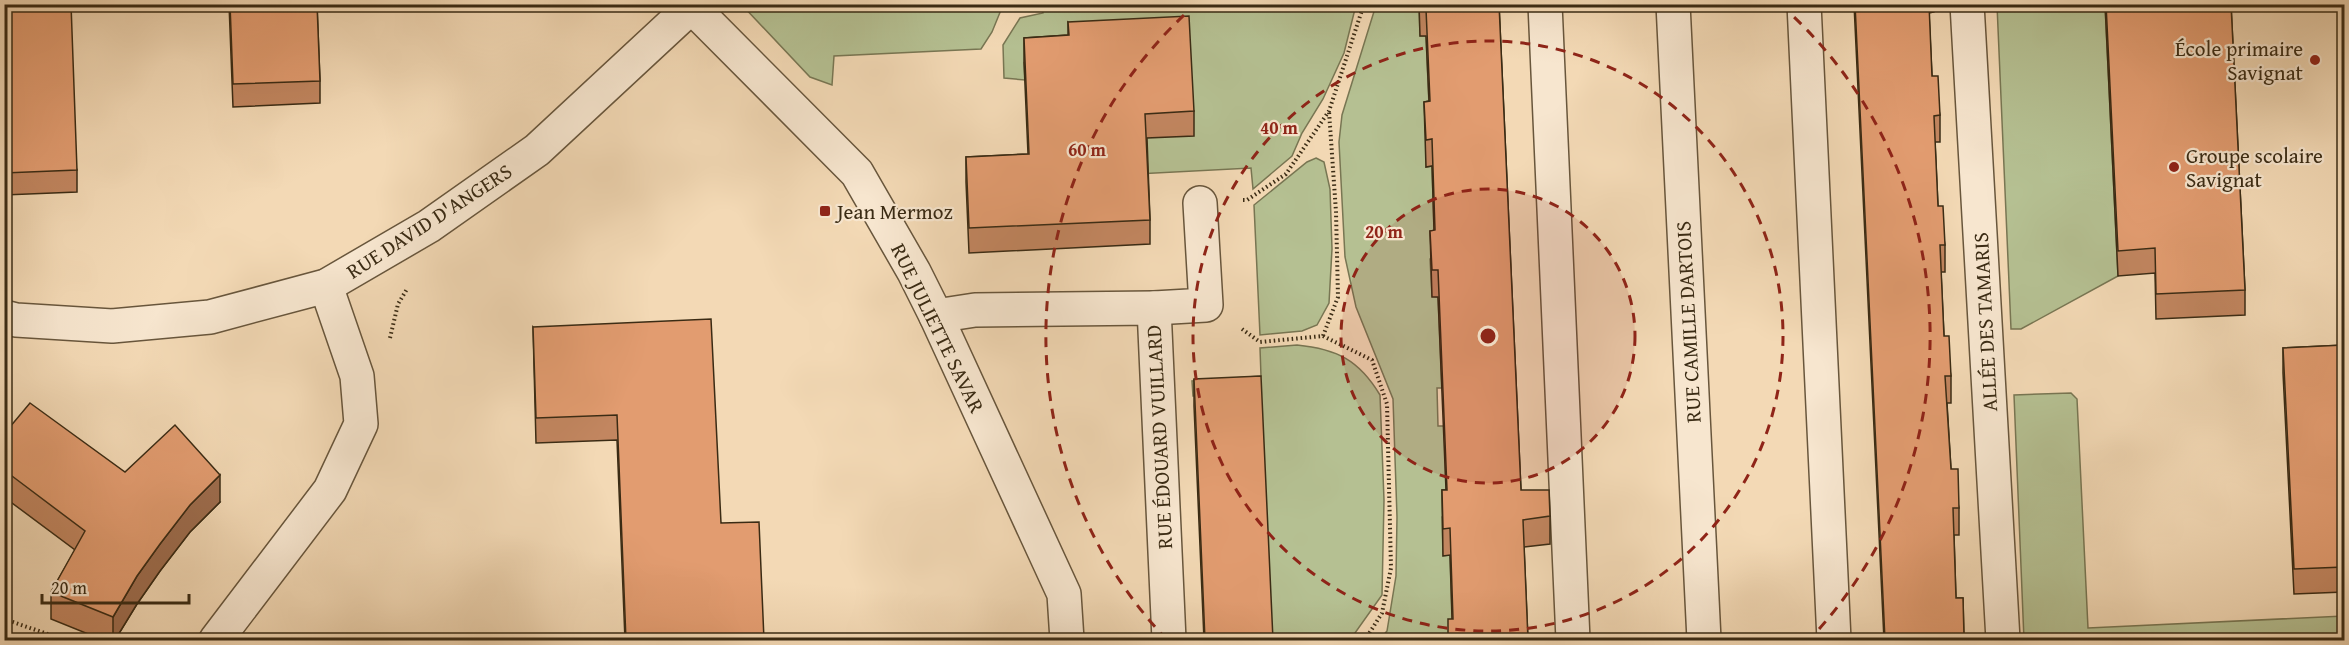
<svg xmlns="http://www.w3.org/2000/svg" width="2349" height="645" font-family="'Gentium Book Plus',serif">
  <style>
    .green { fill: #b5c092; stroke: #787653; stroke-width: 1.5 }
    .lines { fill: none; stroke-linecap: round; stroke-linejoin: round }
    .minor-casing { stroke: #68563c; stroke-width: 36 }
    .path { stroke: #3a2b14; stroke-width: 4; stroke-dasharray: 1.5 3; stroke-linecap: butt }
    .minor { stroke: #f7e6cf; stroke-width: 33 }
    .wall { fill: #c28660; stroke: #3a2b14; stroke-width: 1.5 }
    .shaded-wall { fill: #9e6d4e; stroke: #3a2b14; stroke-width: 1.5 }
    .building { fill: #e29c70; stroke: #3a2b14; stroke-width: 1.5 }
    .ring { fill: none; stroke: #8f2418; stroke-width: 3; stroke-dasharray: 10 8 }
    .poi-dot { fill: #8f2418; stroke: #f7e6cf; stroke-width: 2 }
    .labels { text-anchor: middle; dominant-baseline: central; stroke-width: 4.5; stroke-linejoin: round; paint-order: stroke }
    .poi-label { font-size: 21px; fill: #3a2b14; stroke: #f7e6cf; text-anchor: start }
    .street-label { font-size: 21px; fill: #3a2b14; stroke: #f7e6cf }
    .centre { fill: #8f2418; stroke: #f7e6cf; stroke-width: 3 }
    .ring-label { font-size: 18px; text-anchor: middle; font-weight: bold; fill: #8f2418; stroke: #f7e6cf; stroke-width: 4.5; stroke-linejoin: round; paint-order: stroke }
  </style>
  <rect width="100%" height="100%" fill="#f3d9b5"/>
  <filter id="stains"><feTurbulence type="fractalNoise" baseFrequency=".00333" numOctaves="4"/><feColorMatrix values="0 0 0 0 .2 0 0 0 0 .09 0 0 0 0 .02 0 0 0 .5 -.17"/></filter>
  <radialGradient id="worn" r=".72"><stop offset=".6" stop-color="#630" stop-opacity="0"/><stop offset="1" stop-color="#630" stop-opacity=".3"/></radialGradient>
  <!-- green -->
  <g class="green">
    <path d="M742,5H1003L992,32L981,49L834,56L832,85L810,77Z"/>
    <path d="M1042,5H1356L1344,53L1323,99L1302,133L1292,156L1253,189L1251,168L1079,177L1024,62L1025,80L1004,78L1003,45L1020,18L1043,13Z"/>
    <path d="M1376,5H1419L1420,36H1426L1430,128L1426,167L1432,166L1435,257L1430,259L1432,296L1438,297L1442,388H1437L1438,426H1444L1447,517H1442L1443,556L1450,555L1453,640H1379L1387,631L1396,576L1397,517L1393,399L1356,307L1345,257L1339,142L1342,115Z"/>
    <path d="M1997,5H2105L2118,276L2021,329H2011Z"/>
    <path d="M1316,158L1324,162L1330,189L1332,249L1329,303L1317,325L1302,331L1260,335L1254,205L1307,162Z"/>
    <path d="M1297,345C1337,349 1359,360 1380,395L1384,500L1382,595L1350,640H1272L1251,395L1193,396L1192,381L1261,376L1260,348Z"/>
    <path d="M2071,393L2077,399L2088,628L2344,616V640H2024L2014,395Z"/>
  </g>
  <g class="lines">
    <!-- minor casing -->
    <g class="minor-casing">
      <g id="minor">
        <path d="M689,4L857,173L914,272L936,316L1064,594L1067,640"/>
        <path d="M1545,4L1573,640"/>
        <path d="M1673,4L1704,640"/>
        <path d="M1804,4L1834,640"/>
        <path d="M1967,4L2003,640"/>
        <path d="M1154,308L1206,305L1200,203"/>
        <path d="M936,316L975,310L1154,308L1169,640"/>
        <path d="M4,317L16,320L112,326L210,317L326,286L429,226L537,150L691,7"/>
        <path d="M216,640L330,490L361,424L357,376L326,286"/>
      </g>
    </g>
    <!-- path -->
    <g class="path">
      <path d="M1243,200H1247L1286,174L1329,111L1364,4"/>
      <path d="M1242,329L1260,342L1323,336L1338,297L1336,212L1329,111"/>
      <path d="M1323,336L1372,360L1387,404L1391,568L1382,613L1365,640"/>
      <path d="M390,338L398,304L407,289"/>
      <path d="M4,619L65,640"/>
    </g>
    <!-- minor -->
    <use href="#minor" class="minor"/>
  </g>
  <!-- wall -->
  <g class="wall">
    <path d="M4,4L77,170V192L4,195Z"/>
    <path d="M229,4H317L320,81V103L233,107Z"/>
    <path d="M1419,4H1499L1521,490L1550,516V544L1524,547L1528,640L1452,619L1450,555L1443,556L1442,490H1446L1438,297H1432L1430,231H1434L1432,166L1426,167L1424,102L1429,101L1426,36H1420Z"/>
    <path d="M1854,4H1934V12L1929,13L1932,76L1940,115V142H1935L1938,206L1945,245V272H1941L1944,336L1951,376V403H1947L1951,469L1959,508V535H1954L1956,598H1963L1964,640H1884Z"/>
    <path d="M2105,4H2231L2245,290V315L2156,319L2155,273L2118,276Z"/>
    <path d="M1068,22L1194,111V136L1147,138L1150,220V244L969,253L966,182V157L1028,154L1024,62V38L1068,35Z"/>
    <path d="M533,327L721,523L764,640H625L617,440L536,443Z"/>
    <path d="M2344,345V592L2294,594L2283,373V348Z"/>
    <path d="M1194,379L1273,640H1204L1194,406Z"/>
    <path d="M4,434L220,502L190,532L160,571L137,604L115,640H103L51,619V592L75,550L4,497Z"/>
  </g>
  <!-- shaded-wall -->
  <path class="shaded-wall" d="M220,475V502L190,532L160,571L137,604L115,640H113V617L137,576L160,544L190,505Z"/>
  <!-- building -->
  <g class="building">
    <path d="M4,4H71L77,170L4,173Z"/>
    <path d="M230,4H317L320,81L233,84Z"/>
    <path d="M1420,4H1499L1521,490H1549L1550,516L1523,520L1528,640H1448V619H1453L1450,528L1443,529L1442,490H1447L1438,270H1432L1430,231L1435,230L1432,139L1426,140L1424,102L1430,101L1426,9H1420Z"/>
    <path d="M1855,4H1929L1932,76H1938L1940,115L1934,116L1938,206H1943L1945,245H1940L1944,336H1949L1951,376H1945L1951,469H1958L1959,508H1953L1956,598H1963L1964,636H1958V640H1885Z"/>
    <path d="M2106,4H2231L2245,290L2156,294L2155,248L2118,251Z"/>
    <path d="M1189,16L1194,111L1145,114L1150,220L969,228L966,157L1029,154L1024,38L1069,35L1068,22Z"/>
    <path d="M711,319L721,523L759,522L764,640H626L617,415L536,418L533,327Z"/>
    <path d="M2344,345V567L2294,569L2283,348Z"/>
    <path d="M1261,376L1273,640H1205L1194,379Z"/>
    <path d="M30,403L125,472L175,425L220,475L190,505L160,544L137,576L113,617L51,592L85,531L4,470V434Z"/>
  </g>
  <!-- distance rings -->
  <circle cx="1488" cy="336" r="147" fill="#8f2418" fill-opacity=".12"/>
  <g class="ring">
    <circle cx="1488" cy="336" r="147"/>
    <circle cx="1488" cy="336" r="295"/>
    <path d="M1167 640A442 442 0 0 1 1195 5M1781 5A442 442 0 0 1 1809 640"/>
  </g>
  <!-- markers -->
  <g class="poi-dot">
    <circle cx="2315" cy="60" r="6"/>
    <circle cx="2174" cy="167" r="6"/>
    <rect x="819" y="205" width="12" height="12" rx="3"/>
  </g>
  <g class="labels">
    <!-- poi labels -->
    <g class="poi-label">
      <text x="2303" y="48" text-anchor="end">École primaire<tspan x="2303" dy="24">Savignat</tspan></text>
      <text x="2186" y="155">Groupe scolaire<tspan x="2186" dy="24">Savignat</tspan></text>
      <text x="837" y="211">Jean Mermoz</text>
    </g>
    <!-- street labels -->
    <g class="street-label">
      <text transform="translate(429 221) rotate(-33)">RUE DAVID D'ANGERS</text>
      <text transform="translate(1688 322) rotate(-93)">RUE CAMILLE DARTOIS</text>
      <text transform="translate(1985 322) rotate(-93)">ALLÉE DES TAMARIS</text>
      <text transform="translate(938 328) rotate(64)">RUE JULIETTE SAVAR</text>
      <text transform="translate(1159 437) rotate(-93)">RUE ÉDOUARD VUILLARD</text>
    </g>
  </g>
  <circle cx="1488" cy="336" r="9" class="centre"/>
  <g class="ring-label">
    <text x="1279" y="134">40 m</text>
    <text x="1087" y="156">60 m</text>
    <text x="1384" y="238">20 m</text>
  </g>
  <!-- margin -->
  <rect width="2349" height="645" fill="none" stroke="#f3d9b5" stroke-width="24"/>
  <rect x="6" y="6" width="2337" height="633" fill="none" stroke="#3a2b14" stroke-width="3"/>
  <rect x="12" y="12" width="2325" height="621" fill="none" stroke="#3a2b14" stroke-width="1.5"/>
  <!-- scale -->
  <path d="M42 594v9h147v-9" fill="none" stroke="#3a2b14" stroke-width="3"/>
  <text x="51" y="594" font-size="18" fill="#3a2b14" stroke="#f7e6cf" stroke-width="4.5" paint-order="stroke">20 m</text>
  <rect width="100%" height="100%" filter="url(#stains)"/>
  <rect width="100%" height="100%" fill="url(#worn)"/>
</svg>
